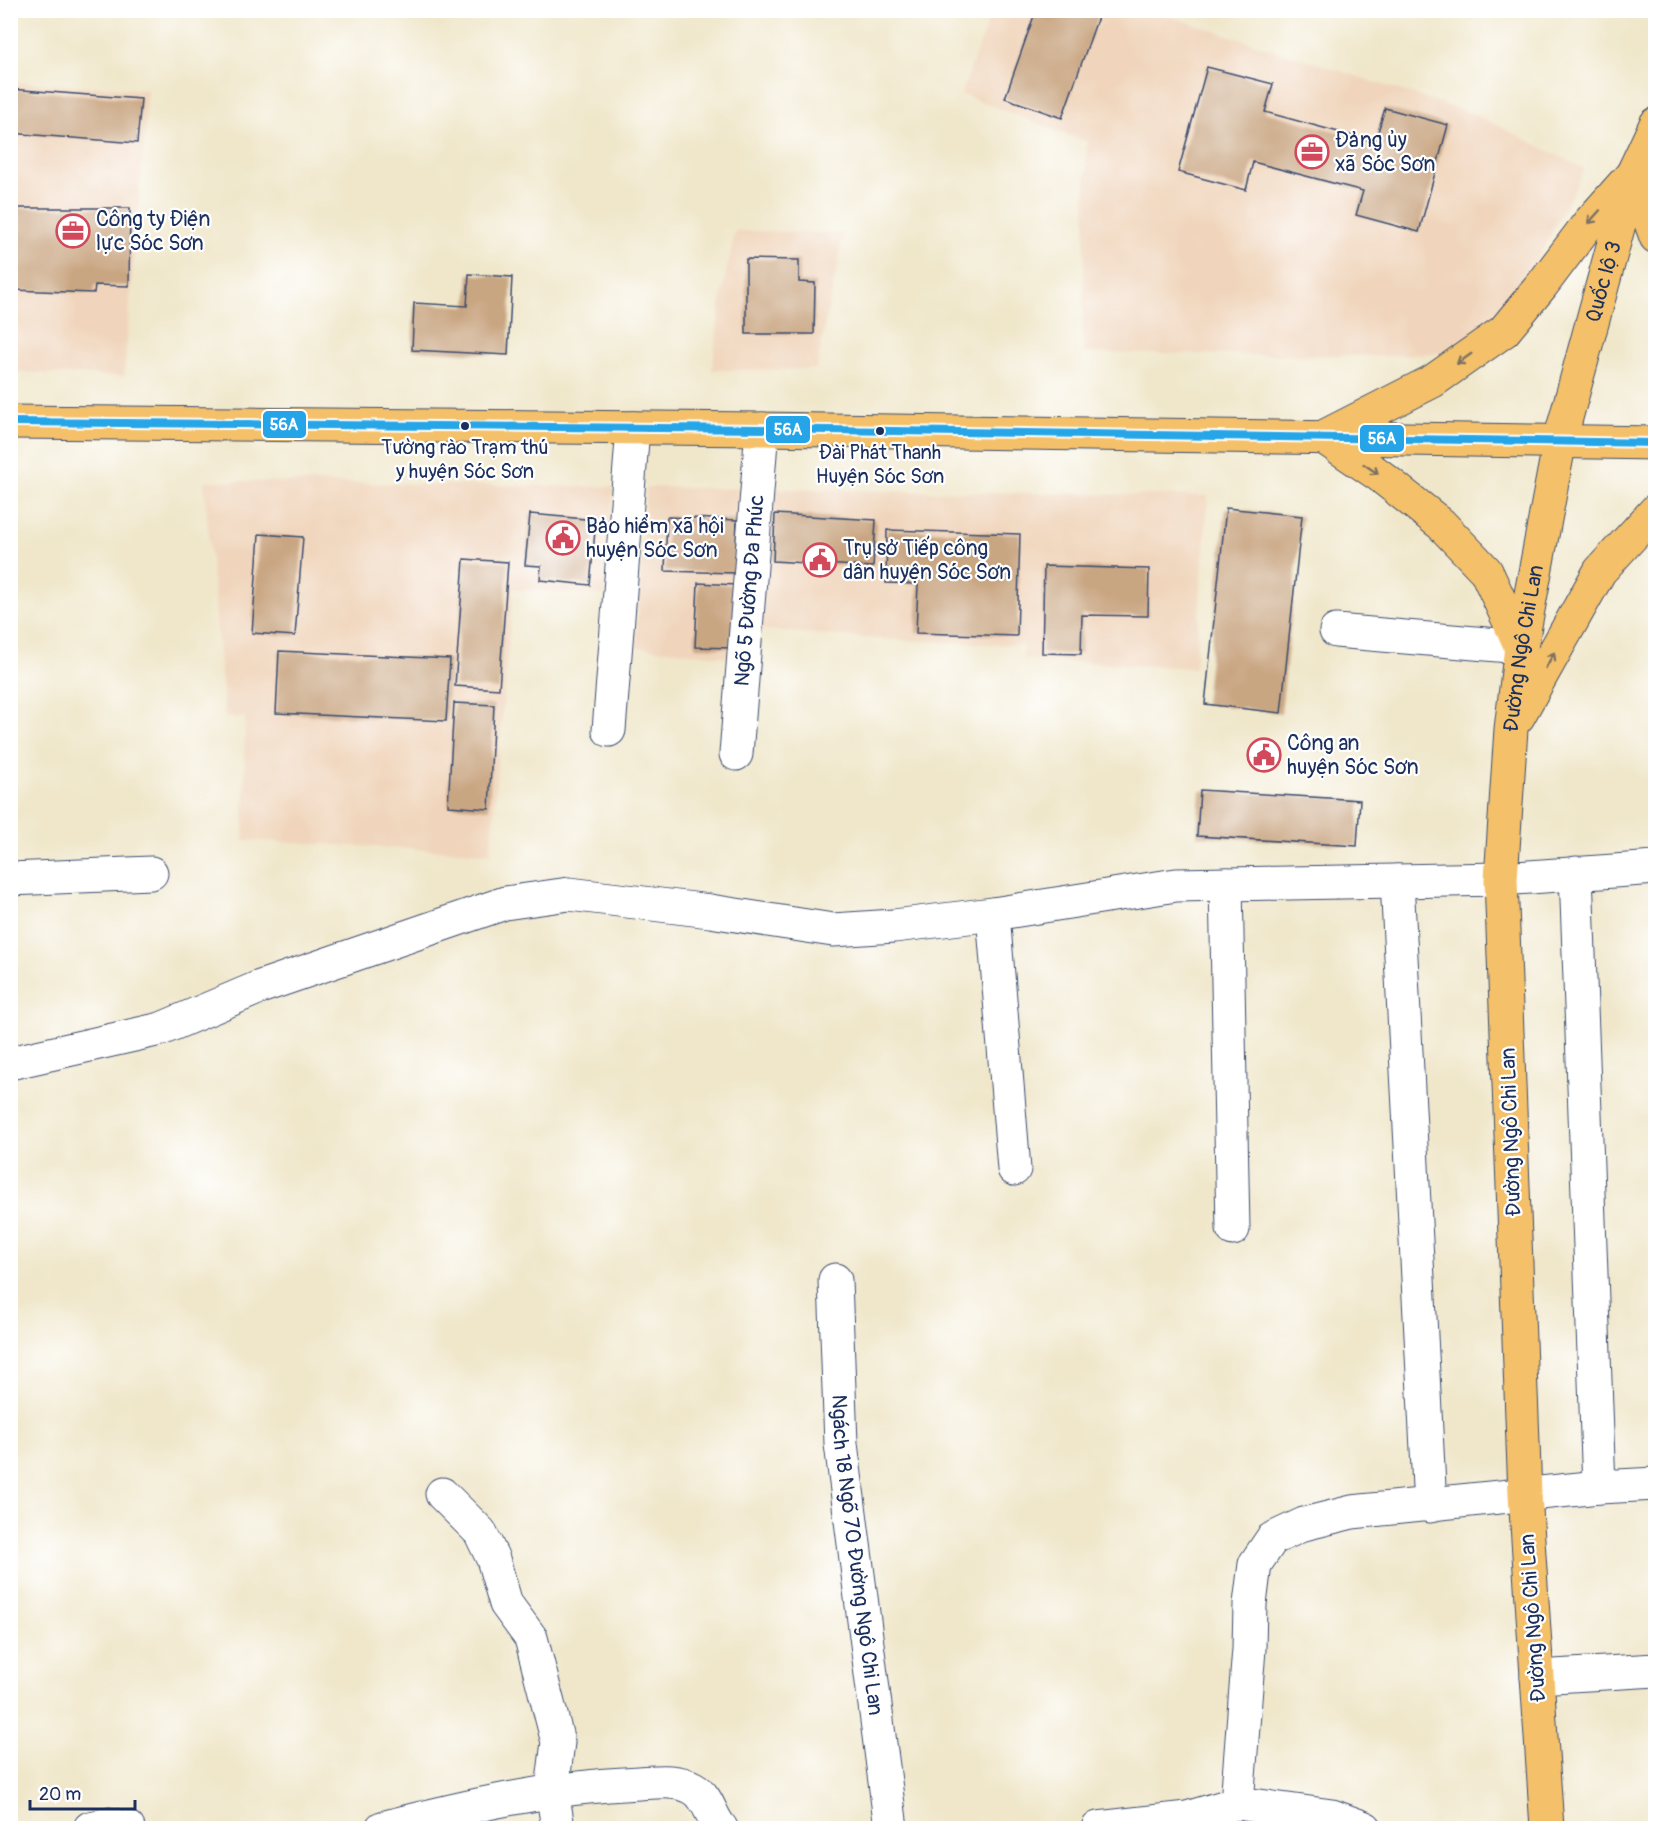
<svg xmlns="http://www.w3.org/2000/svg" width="1666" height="1839" font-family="Pangolin,sans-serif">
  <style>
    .built { fill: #f0d5bc }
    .building { fill: #c9a682 }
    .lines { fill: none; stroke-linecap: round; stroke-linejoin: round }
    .minor-casing { stroke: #3b4b6e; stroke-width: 35 }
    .major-casing { stroke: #3b4b6e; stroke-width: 35 }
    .highway-casing { stroke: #3b4b6e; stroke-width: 35 }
    .minor { stroke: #fff; stroke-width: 33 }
    .major { stroke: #f4c16a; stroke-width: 33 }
    .highway { stroke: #f4c16a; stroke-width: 33 }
    .bus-1-casing { stroke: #fff; stroke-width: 12 }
    .bus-1 { stroke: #25a5e7; stroke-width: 8 }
    .oneway { stroke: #7d7163 }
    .bus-dot { fill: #1b2f5e; stroke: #fff; stroke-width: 2 }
    .labels { text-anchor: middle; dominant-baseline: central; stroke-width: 4.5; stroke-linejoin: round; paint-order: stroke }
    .bus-label { font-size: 20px; fill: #1b2f5e; stroke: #fff }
    .poi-label { font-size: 21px; fill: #1b2f5e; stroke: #fff; text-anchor: start }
    .street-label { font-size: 21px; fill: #1b2f5e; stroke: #fff }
    .line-badge { stroke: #fff; stroke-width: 2 }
    .badge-label { font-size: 16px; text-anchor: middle; font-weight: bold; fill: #fff }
  </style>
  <rect width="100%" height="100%" fill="#fff"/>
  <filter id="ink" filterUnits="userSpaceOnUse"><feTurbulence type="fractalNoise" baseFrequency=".0167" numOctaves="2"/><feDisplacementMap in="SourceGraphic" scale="12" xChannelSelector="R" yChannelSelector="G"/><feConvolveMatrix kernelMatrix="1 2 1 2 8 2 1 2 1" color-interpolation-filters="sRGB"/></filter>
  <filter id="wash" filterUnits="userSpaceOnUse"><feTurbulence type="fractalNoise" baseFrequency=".008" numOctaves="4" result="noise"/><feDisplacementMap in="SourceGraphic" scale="24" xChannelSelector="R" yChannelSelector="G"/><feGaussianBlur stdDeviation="1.35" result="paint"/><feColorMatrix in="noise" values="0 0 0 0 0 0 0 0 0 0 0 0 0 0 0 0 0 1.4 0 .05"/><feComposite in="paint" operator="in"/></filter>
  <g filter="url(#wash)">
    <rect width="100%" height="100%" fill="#f0e7cb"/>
    <!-- built -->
    <g class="built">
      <path d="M992,11H1153L1474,114L1585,169L1525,283L1483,327L1445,353L1382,356L1082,353L1087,142L961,94Z"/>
      <path d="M10,82L148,90L124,376L11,372Z"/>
      <path d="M735,231L844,233L816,369L712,370L722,294Z"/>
      <path d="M204,481L614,487L605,595L513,589L490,853L244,840L245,717L225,718Z"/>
      <path d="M646,487L747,489L739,658L636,647Z"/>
      <path d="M765,489L1208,496L1195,668L1023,659V645L878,639L756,629Z"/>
    </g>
    <g id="blocks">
      <!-- building -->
      <g class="building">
        <path d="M1036,10H1079L1098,17L1062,118L1005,98Z"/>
        <path d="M1207,67L1273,84L1265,112L1375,142L1385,108L1448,125L1419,232L1356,215L1363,191L1253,162L1246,190L1178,172Z"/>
        <path d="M10,89L141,99L137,143L10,133Z"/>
        <path d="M10,208H130L129,286L95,285L94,293L13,290L14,284H10Z"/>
        <path d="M746,259L799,260V282L815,283L814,334H746Z"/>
        <path d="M469,274L512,277L508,355L412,350L414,303L467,306Z"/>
        <rect x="10" y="310" width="4" height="62"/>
        <path d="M1226,508L1302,516L1281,713L1205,704Z"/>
        <path d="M530,514L596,520L590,585L540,580L541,566L525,565Z"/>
        <path d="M775,514L876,520L873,567L773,561Z"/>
        <path d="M667,517L737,520L735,573L665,571Z"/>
        <path d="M887,530L1020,534L1017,636L916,633L918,584L886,583Z"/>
        <path d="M259,534L303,537L295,636L252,633Z"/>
        <path d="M464,559L508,562L499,689L455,686Z"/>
        <path d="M1044,566L1149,569L1148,616L1082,615L1081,654L1042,653Z"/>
        <path d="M698,583L736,585L733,648L695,647Z"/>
        <path d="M279,651L450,659L446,721L276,713Z"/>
        <path d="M454,703L494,705L489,809L448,806Z"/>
        <path d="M1200,790L1360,800L1357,846L1197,836Z"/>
      </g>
    </g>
  </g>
  <g filter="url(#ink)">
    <use href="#blocks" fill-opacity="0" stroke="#3b4b6e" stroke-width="1.5"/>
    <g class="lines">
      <!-- minor casing -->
      <g class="minor-casing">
        <g id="minor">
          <path d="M1336,631L1521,647"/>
          <path d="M609,730L633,428"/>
          <path id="s1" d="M736,754L762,429"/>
          <path d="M1576,873L1599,1487"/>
          <path d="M10,879L151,873"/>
          <path d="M1397,881L1430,1506"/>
          <path d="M1226,884L1233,1229"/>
          <path d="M993,914L1014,1169"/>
          <path d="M10,1063L161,1029L260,987L505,903L569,894L710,911L833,930L894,926L993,914L1176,885L1501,879L1656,868"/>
          <path id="s2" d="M835,1280L841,1444L891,1828"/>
          <path d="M442,1494L480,1532L493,1559L506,1604L531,1638L558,1742L552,1790L558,1828"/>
          <path d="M1537,1677L1656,1670"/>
          <path d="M1237,1803L1249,1649L1250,1604L1255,1564L1272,1539L1304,1524L1352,1512L1599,1487L1656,1484"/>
          <path d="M90,1828L109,1824L128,1828"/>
          <path d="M382,1828C467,1806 550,1787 639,1783C656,1782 677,1779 693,1788C709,1797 710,1816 721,1828"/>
          <path d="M1098,1828L1187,1818L1237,1803L1332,1816L1365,1828"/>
        </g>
      </g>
      <!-- major casing -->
      <g class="major-casing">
        <path id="major" d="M10,422L762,429L1656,443"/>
      </g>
      <!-- highway casing -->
      <g class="highway-casing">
        <g id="highway">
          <path d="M1633,173L1656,237"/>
          <path d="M1521,647L1486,571L1441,524L1379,475L1323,437L1433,381L1504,331L1542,285L1588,224L1629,178"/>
          <path d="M1518,717L1600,571L1656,510"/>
          <path id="s3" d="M1547,1828L1525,1494L1501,879L1511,729L1521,647L1560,440L1633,173L1656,124"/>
        </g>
      </g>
      <!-- minor -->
      <use href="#minor" class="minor"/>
      <!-- major -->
      <use href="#major" class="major"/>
      <!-- highway -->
      <use href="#highway" class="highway"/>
      <!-- bus-1 casing -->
      <g class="bus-1-casing">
        <path id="bus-1" d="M10,422L762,429L1656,443"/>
      </g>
      <!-- bus-1 -->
      <use href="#bus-1" class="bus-1"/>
    </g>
    <!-- one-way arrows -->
    <defs><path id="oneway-shaft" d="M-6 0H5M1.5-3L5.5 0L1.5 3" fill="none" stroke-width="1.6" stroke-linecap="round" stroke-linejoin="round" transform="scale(1.5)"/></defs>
    <g class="oneway">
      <use href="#oneway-shaft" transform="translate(1594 217) rotate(132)"/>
      <use href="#oneway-shaft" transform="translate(1464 359) rotate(145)"/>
      <use href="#oneway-shaft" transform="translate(1371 469) rotate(34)"/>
      <use href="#oneway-shaft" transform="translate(1550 660) rotate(-61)"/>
    </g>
  </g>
  <!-- icons -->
  <defs>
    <g id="office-ring" transform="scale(1.725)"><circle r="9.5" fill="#fff" stroke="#d1495b" stroke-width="1.5"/><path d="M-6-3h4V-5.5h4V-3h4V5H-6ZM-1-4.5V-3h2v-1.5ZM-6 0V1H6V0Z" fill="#d1495b"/></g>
    <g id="civic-ring" transform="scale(1.725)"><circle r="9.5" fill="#fff" stroke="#d1495b" stroke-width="1.5"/><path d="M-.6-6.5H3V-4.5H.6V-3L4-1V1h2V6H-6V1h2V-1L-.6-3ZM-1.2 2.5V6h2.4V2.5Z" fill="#d1495b"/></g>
  </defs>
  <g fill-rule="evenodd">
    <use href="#office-ring" x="1312" y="152"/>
    <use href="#office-ring" x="73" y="231"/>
    <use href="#civic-ring" x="563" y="538"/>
    <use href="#civic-ring" x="820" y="560"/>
    <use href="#civic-ring" x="1264" y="755"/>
  </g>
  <!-- markers -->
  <g class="bus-dot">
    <circle cx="465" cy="426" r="5"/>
    <circle cx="880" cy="431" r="5"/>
  </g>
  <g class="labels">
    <!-- bus labels -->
    <g class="bus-label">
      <text x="465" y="447">Tường rào Trạm thú<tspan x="465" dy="24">y huyện Sóc Sơn</tspan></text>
      <text x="880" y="452">Đài Phát Thanh<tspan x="880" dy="24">Huyện Sóc Sơn</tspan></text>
    </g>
    <!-- poi labels -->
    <g class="poi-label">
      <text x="1335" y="140">Đảng ủy<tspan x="1335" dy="24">xã Sóc Sơn</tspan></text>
      <text x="96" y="219">Công ty Điện<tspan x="96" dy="24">lực Sóc Sơn</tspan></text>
      <text x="586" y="526">Bảo hiểm xã hội<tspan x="586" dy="24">huyện Sóc Sơn</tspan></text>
      <text x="843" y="548">Trụ sở Tiếp công<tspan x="843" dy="24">dân huyện Sóc Sơn</tspan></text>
      <text x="1287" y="743">Công an<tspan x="1287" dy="24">huyện Sóc Sơn</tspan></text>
    </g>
    <!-- street labels -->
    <g class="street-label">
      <text stroke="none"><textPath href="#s3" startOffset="1558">Quốc lộ 3</textPath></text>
      <text stroke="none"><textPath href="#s1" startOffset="164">Ngõ 5 Đường Đa Phúc</textPath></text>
      <text stroke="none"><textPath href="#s3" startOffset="1182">Đường Ngô Chi Lan</textPath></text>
      <text transform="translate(1511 1132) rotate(-92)">Đường Ngô Chi Lan</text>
      <text stroke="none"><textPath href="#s2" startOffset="276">Ngách 18 Ngõ 70 Đường Ngô Chi Lan</textPath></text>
      <text transform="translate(1533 1618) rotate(-94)">Đường Ngô Chi Lan</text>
    </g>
  </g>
  <g class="line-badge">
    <rect x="262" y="410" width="45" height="29" rx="6" fill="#25a5e7"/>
    <rect x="765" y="415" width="46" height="29" rx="6" fill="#25a5e7"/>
    <rect x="1359" y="424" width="46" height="29" rx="6" fill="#25a5e7"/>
  </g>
  <g class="badge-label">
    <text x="284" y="430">56A</text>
    <text x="788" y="435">56A</text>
    <text x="1382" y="444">56A</text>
  </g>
  <!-- margin -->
  <rect width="1666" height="1839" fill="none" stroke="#fff" stroke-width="36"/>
  <!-- scale -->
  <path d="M30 1800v9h105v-9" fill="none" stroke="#1b2f5e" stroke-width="3"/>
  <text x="39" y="1800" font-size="18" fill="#1b2f5e" stroke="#ffffff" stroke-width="4.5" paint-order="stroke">20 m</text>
</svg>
